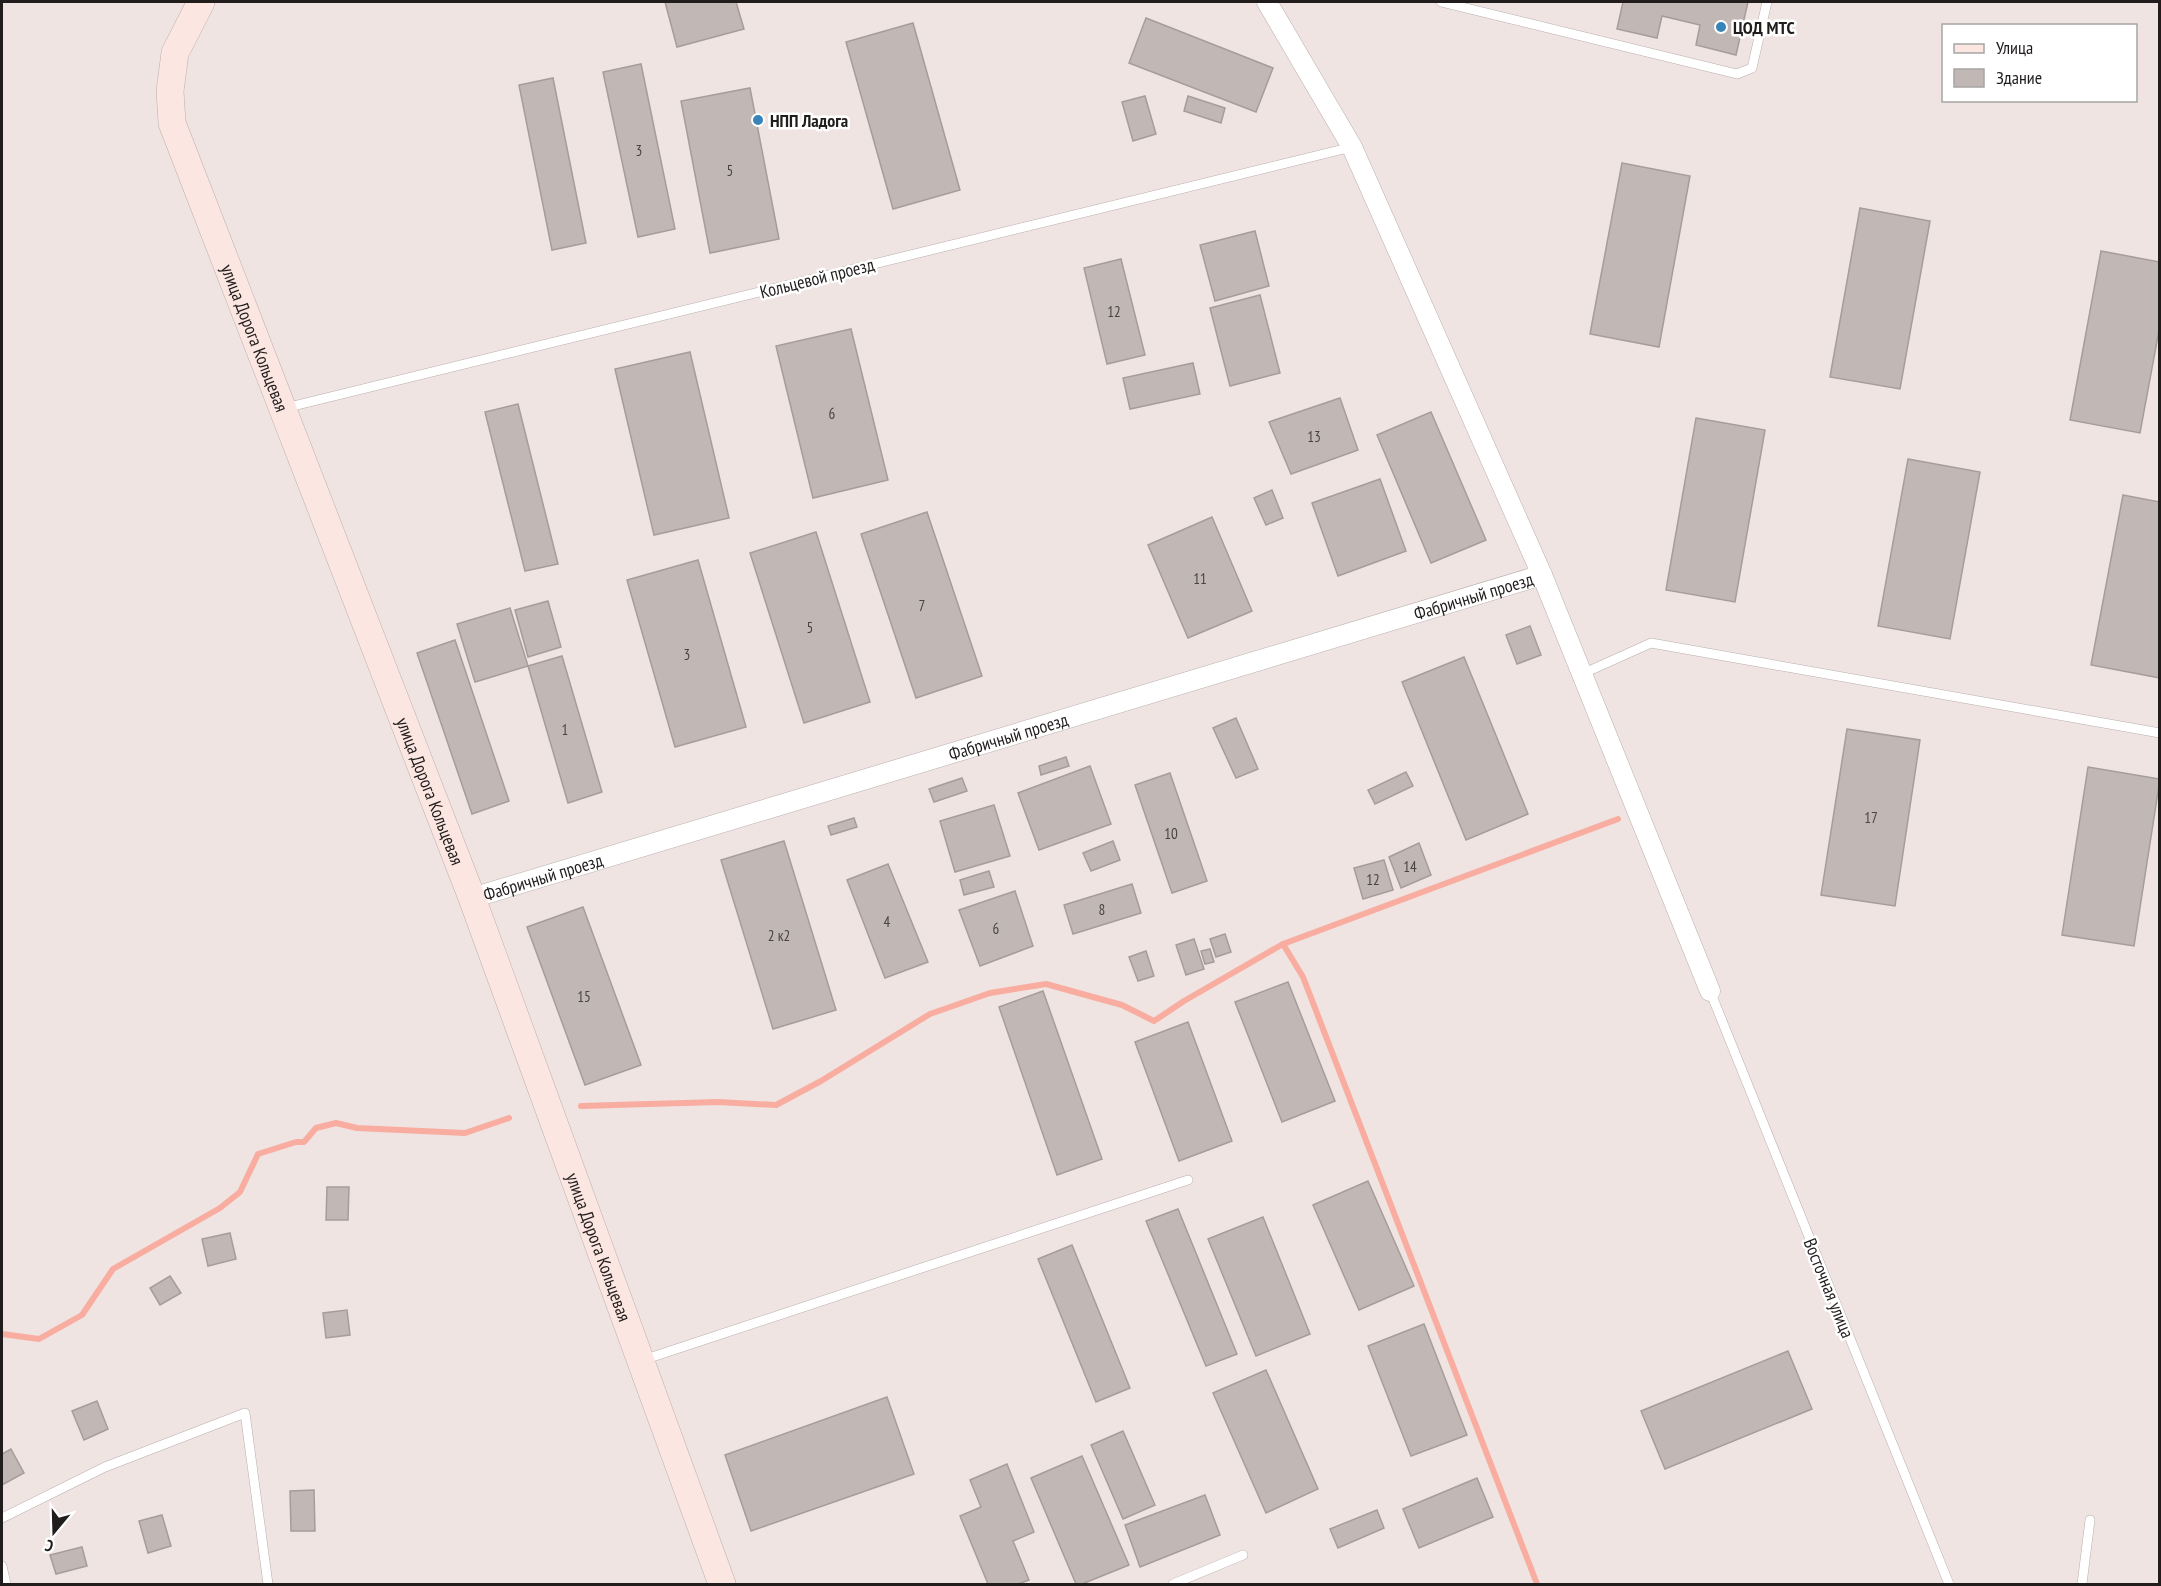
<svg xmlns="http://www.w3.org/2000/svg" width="2161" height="1586" font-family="'PT Sans Narrow',sans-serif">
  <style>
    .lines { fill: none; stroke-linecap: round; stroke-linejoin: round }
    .stream { stroke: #f8ada0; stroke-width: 6 }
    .building { fill: #c1b7b5; stroke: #a69d9b; stroke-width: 1.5 }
    .lane-casing { stroke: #b9afad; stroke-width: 10 }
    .street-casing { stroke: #b9afad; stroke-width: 21 }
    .secondary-casing { stroke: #b9afad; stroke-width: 28 }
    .lane { stroke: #fff; stroke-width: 9 }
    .street { stroke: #fff; stroke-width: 20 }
    .secondary { stroke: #fce6e2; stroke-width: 27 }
    .poi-dot { fill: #3785b8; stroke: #fff; stroke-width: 2 }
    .labels { text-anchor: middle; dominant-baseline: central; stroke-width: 5; stroke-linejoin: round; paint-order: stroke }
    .number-label { font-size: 15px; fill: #484442 }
    .poi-label { font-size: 18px; font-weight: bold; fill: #201d1c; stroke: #fff; text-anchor: start }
    .street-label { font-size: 18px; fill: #201d1c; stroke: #fff }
  </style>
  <rect width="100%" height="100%" fill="#efe4e2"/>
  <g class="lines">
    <!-- stream -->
    <g class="stream">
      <path d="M581,1106L718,1102L776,1105L821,1081L930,1014L990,993L1046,984L1122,1005L1154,1021L1184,1001L1283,944"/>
      <path d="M2,1334L39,1339L82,1315L113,1269L220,1208L240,1192L258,1154L296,1142H304L316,1128L336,1123L357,1128L465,1133L509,1118"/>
      <path d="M1537,1584L1303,977L1283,944L1618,819"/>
    </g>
  </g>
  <!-- building -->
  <g class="building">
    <path d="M665,2H736L744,29L677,47Z"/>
    <path d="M1623,2H1748L1736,55L1696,45L1700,25L1662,16L1657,38L1617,29Z"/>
    <path d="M1146,18L1273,68L1256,112L1129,63Z"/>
    <path d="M913,23L960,190L893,209L846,42Z"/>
    <path d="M641,64L675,229L638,237L603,72Z"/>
    <path d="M553,78L586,243L552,250L519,85Z"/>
    <path d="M750,88L779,239L710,253L681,101Z"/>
    <path d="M1145,96L1156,134L1133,141L1122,102Z"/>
    <path d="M1188,96L1225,108L1221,123L1184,111Z"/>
    <path d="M1622,163L1690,176L1659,347L1590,334Z"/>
    <path d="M1860,208L1930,221L1900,389L1830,377Z"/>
    <path d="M1255,231L1269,286L1215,301L1200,245Z"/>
    <path d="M2101,251L2160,262V325L2140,433L2070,420Z"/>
    <path d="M1121,259L1145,355L1107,364L1084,268Z"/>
    <path d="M1260,295L1280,373L1230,386L1210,308Z"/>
    <path d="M851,329L888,480L813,498L776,346Z"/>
    <path d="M690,352L729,518L654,535L615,369Z"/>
    <path d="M1193,363L1200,394L1130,409L1123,378Z"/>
    <path d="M1340,398L1358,450L1291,474L1269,422Z"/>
    <path d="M518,404L558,564L525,571L485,412Z"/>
    <path d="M1431,412L1486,540L1431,563L1377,435Z"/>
    <path d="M1696,418L1765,430L1735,602L1666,590Z"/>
    <path d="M1908,459L1980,472L1950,639L1878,626Z"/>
    <path d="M1380,479L1406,551L1338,576L1312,503Z"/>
    <path d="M1272,490L1283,518L1266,525L1254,498Z"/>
    <path d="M2123,495L2160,502V678L2091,665Z"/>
    <path d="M927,512L982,676L916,698L861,534Z"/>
    <path d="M1212,517L1252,611L1188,638L1148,545Z"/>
    <path d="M816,532L870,702L804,723L750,553Z"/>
    <path d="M698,560L746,727L675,747L627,580Z"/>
    <path d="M548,601L561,647L528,657L515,610Z"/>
    <path d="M510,608L528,666L475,682L457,624Z"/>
    <path d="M1530,626L1541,655L1517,664L1506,635Z"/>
    <path d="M455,640L509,801L472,814L417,653Z"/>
    <path d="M562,656L602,792L568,803L528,666Z"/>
    <path d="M1464,657L1528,814L1466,840L1402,682Z"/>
    <path d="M1236,718L1258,769L1236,778L1213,728Z"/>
    <path d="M1847,729L1920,740L1895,906L1821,895Z"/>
    <path d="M1066,757L1069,766L1041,775L1039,766Z"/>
    <path d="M1090,766L1111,824L1039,850L1018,793Z"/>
    <path d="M2088,767L2160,779L2134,946L2062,935Z"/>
    <path d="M1406,772L1413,786L1375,804L1368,790Z"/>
    <path d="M1170,773L1207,881L1172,893L1135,785Z"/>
    <path d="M962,778L967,791L934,802L929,789Z"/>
    <path d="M994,805L1010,856L955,872L940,821Z"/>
    <path d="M854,818L857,827L831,835L828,826Z"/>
    <path d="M784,841L836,1010L773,1029L721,860Z"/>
    <path d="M1113,841L1120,860L1091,871L1083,853Z"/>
    <path d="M1419,843L1431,875L1401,888L1389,857Z"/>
    <path d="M1384,860L1393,890L1363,899L1354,868Z"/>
    <path d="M888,864L928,962L885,978L847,880Z"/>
    <path d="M989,871L994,887L964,895L960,880Z"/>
    <path d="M1132,884L1141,913L1073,934L1064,905Z"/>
    <path d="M1015,891L1033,946L980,966L959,910Z"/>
    <path d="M583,907L641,1065L585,1085L527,927Z"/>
    <path d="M1225,934L1231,952L1216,957L1210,939Z"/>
    <path d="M1194,939L1204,969L1186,975L1176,945Z"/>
    <path d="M1210,949L1214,962L1205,964L1201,951Z"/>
    <path d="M1146,951L1154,976L1138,981L1129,957Z"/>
    <path d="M1288,982L1335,1101L1282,1122L1235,1002Z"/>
    <path d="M1043,991L1102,1159L1057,1175L999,1007Z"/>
    <path d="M1188,1022L1232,1141L1179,1161L1135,1042Z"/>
    <path d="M1368,1181L1414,1286L1359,1310L1313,1205Z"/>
    <path d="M327,1187H349L348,1220H326Z"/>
    <path d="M1178,1209L1237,1354L1206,1366L1146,1221Z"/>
    <path d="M1263,1217L1310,1334L1256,1356L1208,1239Z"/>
    <path d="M230,1233L236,1259L208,1266L202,1239Z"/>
    <path d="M1072,1245L1130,1388L1096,1402L1038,1259Z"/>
    <path d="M170,1276L181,1293L160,1305L150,1288Z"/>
    <path d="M347,1310L350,1335L326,1338L323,1313Z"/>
    <path d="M1424,1324L1467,1435L1411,1456L1368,1346Z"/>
    <path d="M1788,1351L1812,1409L1665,1469L1641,1411Z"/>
    <path d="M1266,1370L1318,1489L1266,1513L1213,1393Z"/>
    <path d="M887,1397L914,1474L751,1531L725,1455Z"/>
    <path d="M97,1401L108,1429L84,1440L72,1411Z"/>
    <path d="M1123,1431L1155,1505L1123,1519L1091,1445Z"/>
    <path d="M11,1449L24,1473L2,1485V1454Z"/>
    <path d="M1082,1456L1129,1565L1082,1584H1076L1031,1478Z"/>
    <path d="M1007,1464L1034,1532L1013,1541L1029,1580L1018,1584H988L960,1516L981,1507L970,1480Z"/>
    <path d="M1477,1478L1493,1517L1419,1548L1403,1509Z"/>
    <path d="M314,1490L315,1531H291L290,1491Z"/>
    <path d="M1205,1495L1220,1535L1140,1567L1125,1525Z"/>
    <path d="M1377,1510L1384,1528L1338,1548L1330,1529Z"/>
    <path d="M162,1515L171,1546L148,1553L139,1521Z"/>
    <path d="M82,1547L87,1566L56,1574L50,1555Z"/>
  </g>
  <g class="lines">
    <!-- lane casing -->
    <g class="lane-casing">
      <g id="lane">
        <path d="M1441,2L1737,74L1752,68L1767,2"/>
        <path d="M285,408L1352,147"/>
        <path d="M1582,674L1651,643L2160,733"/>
        <path d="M1710,991L1949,1584"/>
        <path d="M643,1360L1188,1180"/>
        <path d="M2,1518L105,1467L245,1413L268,1584"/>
        <path d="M2,1566L6,1584"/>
        <path d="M1173,1584L1243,1555"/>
        <path d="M2082,1584L2090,1520"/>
      </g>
    </g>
    <!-- street casing -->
    <g class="street-casing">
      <g id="street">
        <path d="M1267,2L1352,147L1542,575L1710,991"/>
        <path id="s1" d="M472,898L1542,575"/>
      </g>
    </g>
    <!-- secondary casing -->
    <g class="secondary-casing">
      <g id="secondary">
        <path id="s2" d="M201,2L175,53L170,91L172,123L472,898L722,1584"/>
      </g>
    </g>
    <!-- lane -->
    <use href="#lane" class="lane"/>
    <!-- street -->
    <use href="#street" class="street"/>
    <!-- secondary -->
    <use href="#secondary" class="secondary"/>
  </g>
  <!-- markers -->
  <g class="poi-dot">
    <circle cx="1721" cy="27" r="6"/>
    <circle cx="758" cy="120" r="6"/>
  </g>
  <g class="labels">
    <!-- number labels -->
    <g class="number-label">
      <text x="639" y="150">3</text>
      <text x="730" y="170">5</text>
      <text x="1114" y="311">12</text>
      <text x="832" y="413">6</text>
      <text x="1314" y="436">13</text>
      <text x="1200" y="578">11</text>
      <text x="922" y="605">7</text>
      <text x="810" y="627">5</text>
      <text x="687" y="654">3</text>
      <text x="565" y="729">1</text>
      <text x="1871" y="817">17</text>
      <text x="1171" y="833">10</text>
      <text x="1410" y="866">14</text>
      <text x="1373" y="879">12</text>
      <text x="1102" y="909">8</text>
      <text x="887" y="921">4</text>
      <text x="996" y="928">6</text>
      <text x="779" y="935">2 к2</text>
      <text x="584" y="996">15</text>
    </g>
    <!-- poi labels -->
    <g class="poi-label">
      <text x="1733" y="27">ЦОД МТС</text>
      <text x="770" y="120">НПП Ладога</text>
    </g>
    <!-- street labels -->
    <g class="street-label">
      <text transform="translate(817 278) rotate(-14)">Кольцевой проезд</text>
      <text stroke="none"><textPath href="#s2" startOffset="358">улица Дорога Кольцевая</textPath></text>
      <text stroke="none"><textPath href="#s1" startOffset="1046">Фабричный проезд</textPath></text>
      <text stroke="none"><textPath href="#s1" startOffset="560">Фабричный проезд</textPath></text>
      <text stroke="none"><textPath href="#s2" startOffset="844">улица Дорога Кольцевая</textPath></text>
      <text stroke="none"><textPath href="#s1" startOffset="74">Фабричный проезд</textPath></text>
      <text stroke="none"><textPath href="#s2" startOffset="1330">улица Дорога Кольцевая</textPath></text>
      <text transform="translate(1829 1288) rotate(68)">Восточная улица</text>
    </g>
  </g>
  <!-- border -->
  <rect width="2161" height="1586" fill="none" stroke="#201d1c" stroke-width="6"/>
  <!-- legend -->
  <rect x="1942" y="24" width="195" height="78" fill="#ffffff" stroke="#a6a5a4" stroke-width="1.5"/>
  <rect x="1954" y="44" width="30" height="9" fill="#fce6e2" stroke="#a6a5a4" stroke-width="1.5"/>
  <text x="1996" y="54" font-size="18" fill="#201d1c">Улица</text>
  <rect x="1954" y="69" width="30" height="18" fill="#c1b7b5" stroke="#a6a5a4" stroke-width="1.5"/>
  <text x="1996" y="84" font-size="18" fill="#201d1c">Здание</text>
  <!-- north arrow -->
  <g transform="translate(54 1532) rotate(199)" stroke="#ffffff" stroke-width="4.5" paint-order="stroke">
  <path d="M0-4.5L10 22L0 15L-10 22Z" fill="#201d1c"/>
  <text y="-9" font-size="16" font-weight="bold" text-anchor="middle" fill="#201d1c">С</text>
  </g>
</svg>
